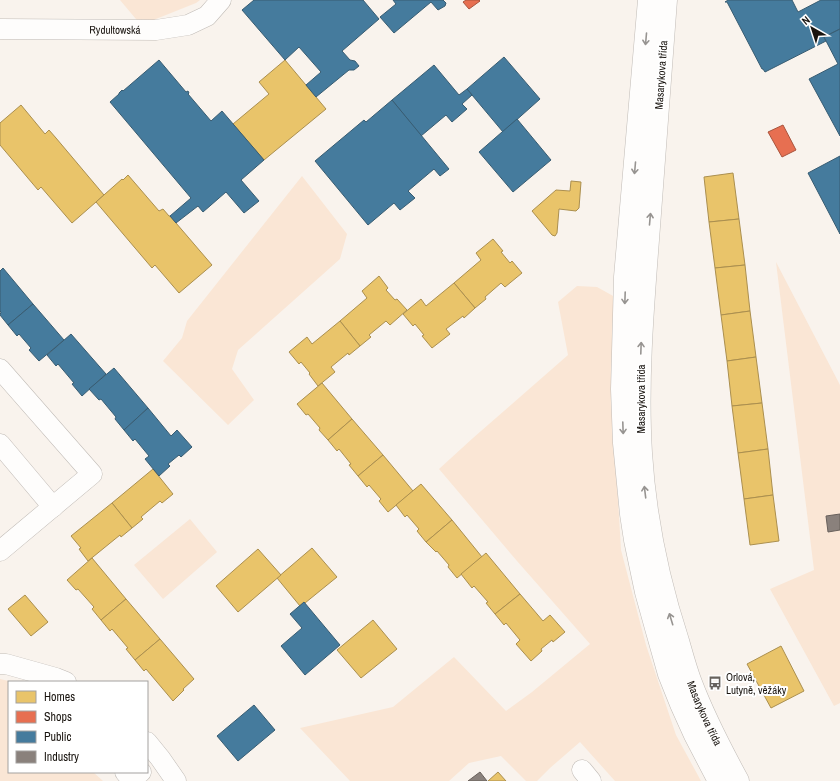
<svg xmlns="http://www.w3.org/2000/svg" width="840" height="781" font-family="'Archivo Narrow',sans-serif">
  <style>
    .green { fill: #fae6d5 }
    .homes { fill: #e9c46a; stroke: #ab8f4f }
    .shops { fill: #e76f51; stroke: #a9543d }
    .public { fill: #457b9d; stroke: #385c72 }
    .industry { fill: #8a817c; stroke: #68605b }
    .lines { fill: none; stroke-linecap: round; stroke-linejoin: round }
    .minor-casing { stroke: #c0bbb6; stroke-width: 21 }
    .tertiary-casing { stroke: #c0bbb6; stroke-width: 23 }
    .minor { stroke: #fefdfc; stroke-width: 20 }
    .tertiary { stroke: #fefdfc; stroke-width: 22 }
    .oneway { stroke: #979491 }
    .labels { text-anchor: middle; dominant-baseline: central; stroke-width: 4; stroke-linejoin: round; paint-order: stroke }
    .street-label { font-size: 11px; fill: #19140f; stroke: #fff }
    .poi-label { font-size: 11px; fill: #19140f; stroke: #fff; text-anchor: start }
  </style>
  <rect width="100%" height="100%" fill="#f9f3ed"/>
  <!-- green -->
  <g class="green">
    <path d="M120,0H200L196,3L141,25Z"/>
    <path d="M302,176L347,234L340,259L238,350L232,369L254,400L228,425L163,361L182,338L187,321Z"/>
    <path d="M776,262L840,385V703L834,706L770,589L814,570Z"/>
    <path d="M577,286L597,287L615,297L613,413L621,550L646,645L676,735L701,781H615L580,742L550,768L537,781H526L501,756L469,763L449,781H350L300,728L393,707L454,657L506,711L532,692L590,644L517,561L439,469L473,438L568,355L558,302Z"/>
    <path d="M190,519L217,552L163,599L134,565Z"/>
    <path d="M0,679L13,682H9V772H93L103,781H0Z"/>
  </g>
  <!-- homes -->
  <g class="homes">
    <path d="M285,60L326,109L264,160L233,124L269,94L259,82Z"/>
    <path d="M21,105L45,134L49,130L56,138L104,195L72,223L41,187L38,190L0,145V123Z"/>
    <path d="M733,173L739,219L709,222L704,177Z"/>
    <path d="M128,175L159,211L163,209L169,216H170L212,265L179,293L155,265L152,268L96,202L122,179L123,180Z"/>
    <path d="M571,181L581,182L579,208L576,211L559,209L557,233L555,236L552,235L532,211L556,190L570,191Z"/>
    <path d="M739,219L745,265L715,268L709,222Z"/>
    <path d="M493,239L503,251L501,252L510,263L512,261L522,273L505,287L501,283L485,297L486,299L475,308L454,283L481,260L476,253Z"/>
    <path d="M745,265L750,311L721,315L715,268Z"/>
    <path d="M379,276L388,288L386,290L395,300L397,299L407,310L390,325L386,321L369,335L371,337L360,346L340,321L367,298L362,291Z"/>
    <path d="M454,283L475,308L464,318L463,316L446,329L450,334L432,348L422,336L424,335L415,324L413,326L403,314L421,299L426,306Z"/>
    <path d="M750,311L756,357L727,361L721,315Z"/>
    <path d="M340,321L360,346L349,355L348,353L331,367L335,372L318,386L309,374L310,373L301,362L299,364L289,352L307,337L312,344Z"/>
    <path d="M756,357L762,403L732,406L727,361Z"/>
    <path d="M322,383L352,419L328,440L319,430L320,428L308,414L306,415L297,404Z"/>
    <path d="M762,403L768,449L738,453L732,406Z"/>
    <path d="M352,419L383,455L358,476L349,465L351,464L339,449L337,451L328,440Z"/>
    <path d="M768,449L773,495L744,499L738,453Z"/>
    <path d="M383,455L413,491L388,512L379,501L381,499L369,485L367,487L358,476Z"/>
    <path d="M153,469L173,494L162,503L160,501L141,517L143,519L132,528L112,503Z"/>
    <path d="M421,484L452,520L426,542L417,531L419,529L407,515L405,517L396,505Z"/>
    <path d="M773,495L779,541L750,545L744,499Z"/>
    <path d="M112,503L132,528L121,537L120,535L88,561L79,549L81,548L71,536Z"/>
    <path d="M452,520L482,557L457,578L448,567L449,565L437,551L436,552L426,542Z"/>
    <path d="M312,548L337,577L305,603L304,602L300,606L277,578Z"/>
    <path d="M258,549L281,575L238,612L216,586Z"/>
    <path d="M486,553L520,594L495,614L486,603L488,602L474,586L472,588L461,574Z"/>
    <path d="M92,558L126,599L101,620L92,609L94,607L78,589L76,590L67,580Z"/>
    <path d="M520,594L543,621L550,615L565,632L553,642L552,640L541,649L542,651L531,661L516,644L520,640L506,623L504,625L495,614Z"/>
    <path d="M25,595L48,622L31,636L8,609Z"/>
    <path d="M126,599L160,639L135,660L126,649L128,648L112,629L110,631L101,620Z"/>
    <path d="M373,620L397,649L361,678L337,650Z"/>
    <path d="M160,639L194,679L183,689L184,690L173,701L146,669L144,671L135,660Z"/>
    <path d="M781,646L804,691L771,708L747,664Z"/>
    <path d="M498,772L506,781H488Z"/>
  </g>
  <!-- shops -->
  <g class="shops">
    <path d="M466,0H479L480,1L469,9L463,2Z"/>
    <path d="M783,125L796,150L782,157L768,132Z"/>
  </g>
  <!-- public -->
  <g class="public">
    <path d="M254,0H363L379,19L342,51L350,60L355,61L359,66L354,70H349L316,97L306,85L321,72L299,47L285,60L242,10Z"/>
    <path d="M393,0H443L446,3L445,6L438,10L431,2L394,33L380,17L396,4Z"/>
    <path d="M728,0H792L798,12L821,0H840V29L824,37L826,41L765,72L763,69H762L727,2H725Z"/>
    <path d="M840,29V136L809,79L838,64L824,37Z"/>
    <path d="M504,57L540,99L503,132L467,89Z"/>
    <path d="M159,60L186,92L188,91L189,93L188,94L211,121L222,111L264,160L241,180L259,201L244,213L226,192L203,212L198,206L176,223L170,216L191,198L110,102L119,94V93L122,90L123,91Z"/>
    <path d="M434,65L459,95L467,89L472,95L462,104L467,109L452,122L446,115L421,136L392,100Z"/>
    <path d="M392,100L449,169L440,176L434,169L408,191L415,198L400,210L394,203L368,225L315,161L364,120L366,122Z"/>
    <path d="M517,119L551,160L513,192L479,152Z"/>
    <path d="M840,156V234L808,173Z"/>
    <path d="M3,268L33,304L8,325L0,315L1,312L0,311V271Z"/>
    <path d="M33,304L64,340L39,361L29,350L31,348L19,334L17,336L8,325Z"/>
    <path d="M71,334L106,374L82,396L72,384L74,383L58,364L56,366L47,355Z"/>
    <path d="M114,368L148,408L124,430L115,419L116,417L101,399L99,400L89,389Z"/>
    <path d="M148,408L171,436L177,430L192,447L181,457L179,455L168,464L170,466L159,476L145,459L149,456L135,439L133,441L124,430Z"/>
    <path d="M304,602L340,645L305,675L281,646L302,628L290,614Z"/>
    <path d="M254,705L275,730L238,761L217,736Z"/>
  </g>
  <!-- industry -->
  <g class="industry">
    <path d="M840,514V530L828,532L826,516Z"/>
    <path d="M480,772L487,781H468Z"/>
  </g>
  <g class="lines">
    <!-- minor casing -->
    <g class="minor-casing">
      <g id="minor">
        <path id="s1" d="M0,29L156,30L188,25L207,16L221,0"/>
        <path d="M0,369L92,474L0,551"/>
        <path d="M0,444L53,507"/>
        <path d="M0,664H6L56,678L66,682"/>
        <path d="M147,742L160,758L176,781"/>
        <path d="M582,770L591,781"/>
        <path d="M125,772L131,779L141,772"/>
      </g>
    </g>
    <!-- tertiary casing -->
    <g class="tertiary-casing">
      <g id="tertiary">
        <path d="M649,0L625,277L622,389L624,443L631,514L635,540L646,592L656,628L669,674L681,704L695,735L719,781"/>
        <path id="s2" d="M666,0C661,67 656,133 651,200C645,284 636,369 641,453C645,517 658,580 678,641C682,655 686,670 691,683C704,717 721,750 738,781"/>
      </g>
    </g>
    <!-- minor -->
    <use href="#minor" class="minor"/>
    <!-- tertiary -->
    <use href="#tertiary" class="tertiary"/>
  </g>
  <!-- one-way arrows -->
  <defs><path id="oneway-shaft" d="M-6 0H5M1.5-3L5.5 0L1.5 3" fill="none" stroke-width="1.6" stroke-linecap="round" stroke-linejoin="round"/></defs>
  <g class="oneway">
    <use href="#oneway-shaft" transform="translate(646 39) rotate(95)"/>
    <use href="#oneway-shaft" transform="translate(635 168) rotate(95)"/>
    <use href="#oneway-shaft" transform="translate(650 219) rotate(-85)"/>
    <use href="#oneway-shaft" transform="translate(625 298) rotate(92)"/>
    <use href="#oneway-shaft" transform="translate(641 348) rotate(-88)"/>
    <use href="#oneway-shaft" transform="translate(623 428) rotate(88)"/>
    <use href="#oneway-shaft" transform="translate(645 492) rotate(-97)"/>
    <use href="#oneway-shaft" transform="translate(671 619) rotate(-107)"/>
  </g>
  <!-- icons -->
  <defs>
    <g id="bus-bare" transform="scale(1.08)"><path d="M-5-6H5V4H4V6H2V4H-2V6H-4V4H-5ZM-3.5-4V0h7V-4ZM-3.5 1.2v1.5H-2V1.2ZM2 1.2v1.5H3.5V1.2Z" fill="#67625d" stroke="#fff" stroke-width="2.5" paint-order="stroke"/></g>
  </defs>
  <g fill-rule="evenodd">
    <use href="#bus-bare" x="715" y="683"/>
  </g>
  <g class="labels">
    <!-- street labels -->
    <g class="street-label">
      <text stroke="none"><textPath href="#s1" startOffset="115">Rydultowská</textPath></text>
      <text transform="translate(661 75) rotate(-86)">Masarykova třída</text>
      <text transform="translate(641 399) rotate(-90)">Masarykova třída</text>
      <text stroke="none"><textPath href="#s2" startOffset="723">Masarykova třída</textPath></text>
    </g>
    <!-- poi labels -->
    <g class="poi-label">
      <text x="726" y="677">Orlová,<tspan x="726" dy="13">Lutyně, věžáky</tspan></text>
    </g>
  </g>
  <!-- legend -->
  <rect x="8" y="681" width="140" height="92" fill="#ffffff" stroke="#a3a19f"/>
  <rect x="16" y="691" width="20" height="12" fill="#e9c46a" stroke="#a3a19f"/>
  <text x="44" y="701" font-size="12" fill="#19140f">Homes</text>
  <rect x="16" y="711" width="20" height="12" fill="#e76f51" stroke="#a3a19f"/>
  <text x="44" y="721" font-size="12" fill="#19140f">Shops</text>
  <rect x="16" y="731" width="20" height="12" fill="#457b9d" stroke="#a3a19f"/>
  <text x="44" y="741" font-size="12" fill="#19140f">Public</text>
  <rect x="16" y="751" width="20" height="12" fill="#8a817c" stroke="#a3a19f"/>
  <text x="44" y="761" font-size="12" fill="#19140f">Industry</text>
  <!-- north arrow -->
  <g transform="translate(812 28) rotate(321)" stroke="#ffffff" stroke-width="3" paint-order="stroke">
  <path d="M0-3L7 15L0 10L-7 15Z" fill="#19140f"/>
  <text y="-6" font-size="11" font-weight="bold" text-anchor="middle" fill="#19140f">N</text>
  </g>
</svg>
